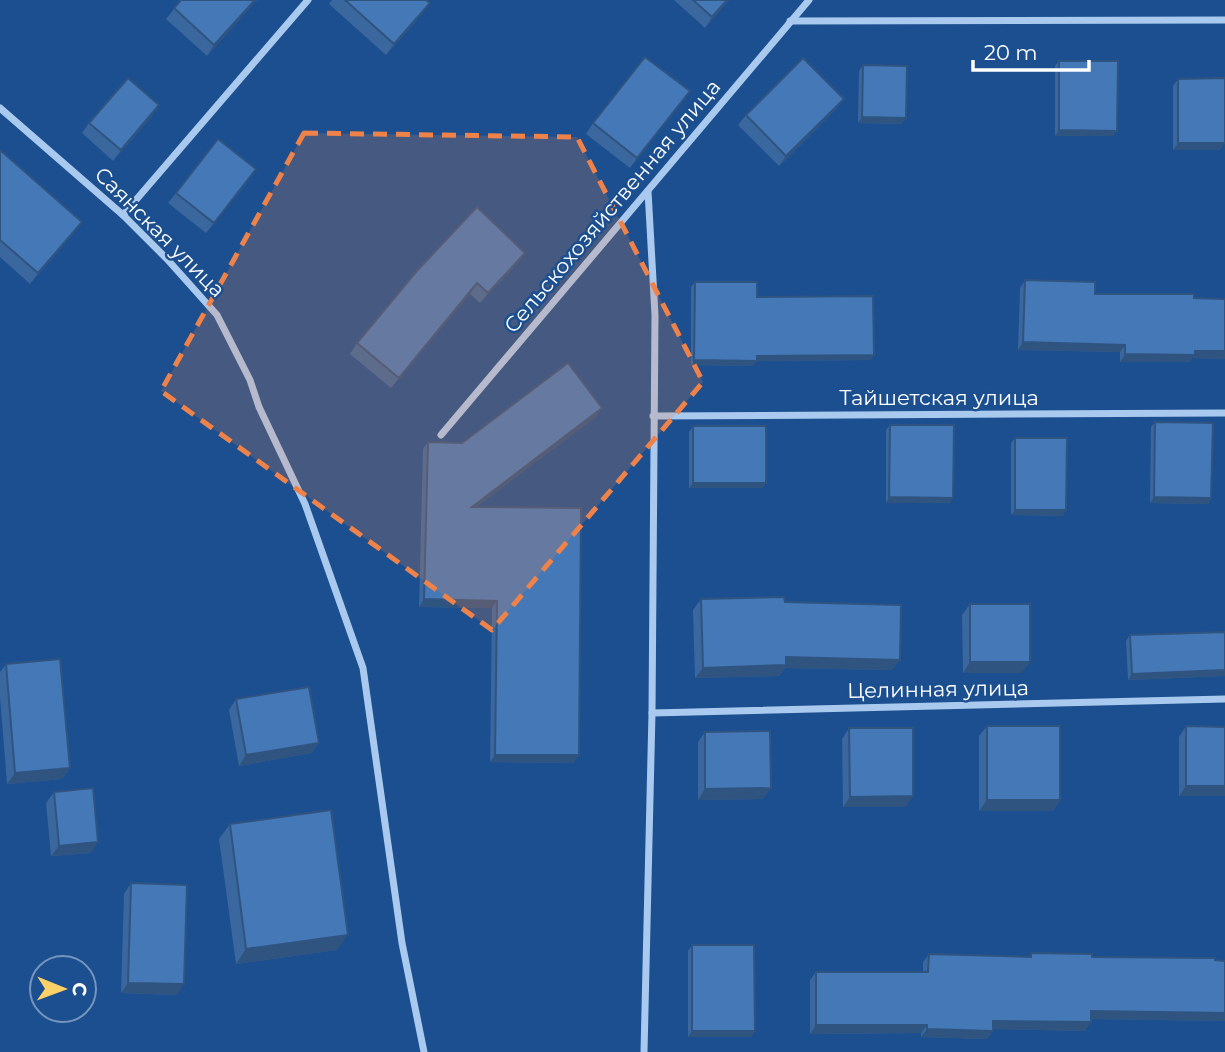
<svg xmlns="http://www.w3.org/2000/svg" width="1225" height="1052" font-family="Montserrat,sans-serif">
  <style>
    .lines { fill: none; stroke-linecap: round; stroke-linejoin: round }
    .minor { stroke: #a9c9ee; stroke-width: 7 }
    .wall { fill: #3a679d }
    .shaded-wall { fill: #305480 }
    .building { fill: #4478b7; stroke: #305480; stroke-width: 2 }
    .marked { fill: #ee8249; fill-opacity: 0.2; stroke: #ee8249; stroke-width: 5; stroke-dasharray: 14 9; stroke-linejoin: round }
    .labels { text-anchor: middle; dominant-baseline: central; stroke-width: 5; stroke-linejoin: round; paint-order: stroke }
    .street-label { font-size: 21px; fill: #fff; stroke: #1b4f8f }
  </style>
  <rect width="100%" height="100%" fill="#1b4f8f"/>
  <g class="lines">
    <!-- minor -->
    <g class="minor">
      <path d="M790,21L1225,20"/>
      <path d="M0,108L123,215L167,259L217,315L250,380L259,407L305,504L363,668L402,943L424,1052"/>
      <path d="M123,215L308,0"/>
      <path d="M653,416L1225,413"/>
      <path d="M441,435L809,0"/>
      <path d="M652,713L1225,699"/>
      <path d="M644,1052L652,713L655,315L648,191"/>
    </g>
  </g>
  <!-- wall -->
  <g class="wall">
    <path d="M181,0H257L207,56L166,19Z"/>
    <path d="M332,0H426L422,14L386,55L329,4Z"/>
    <path d="M674,0H729L705,28Z"/>
    <path d="M1059,61L1113,136H1055V66Z"/>
    <path d="M863,65L902,124L858,123L859,71Z"/>
    <path d="M1178,79L1220,150H1173V86Z"/>
    <path d="M844,99L836,109L779,166L738,125L746,115Z"/>
    <path d="M682,102L630,168L586,134L593,123Z"/>
    <path d="M152,116L113,161L82,133L89,123Z"/>
    <path d="M0,150L74,233L30,284L0,257Z"/>
    <path d="M249,180L206,233L168,203L176,193Z"/>
    <path d="M525,253L518,263L480,303L470,294L391,388L350,354L357,343Z"/>
    <path d="M1025,280L1095,294L1225,299V359L1192,358L1189,362H1120V352L1018,350L1020,288Z"/>
    <path d="M695,282L757,297L874,355L870,360L756,361L753,366L691,365V287Z"/>
    <path d="M597,416L476,507L574,763L490,762L492,608L419,607L423,449L428,442L462,443Z"/>
    <path d="M1155,422L1211,498L1208,504L1150,503L1151,427Z"/>
    <path d="M890,425L950,503H886V430Z"/>
    <path d="M693,426L766,483L762,488H689V432Z"/>
    <path d="M1015,438L1063,516L1011,515V443Z"/>
    <path d="M701,599L785,602L892,670L785,668L779,676L695,678L693,610Z"/>
    <path d="M970,604L1022,673H963L962,615Z"/>
    <path d="M1225,632V676L1128,680L1126,641L1130,635Z"/>
    <path d="M6,664L70,768L62,779L7,784L0,697V672Z"/>
    <path d="M236,699L319,743L311,753L239,766L229,710Z"/>
    <path d="M987,726L1060,800L1053,811H979V736Z"/>
    <path d="M1186,726L1225,727V796H1179V737Z"/>
    <path d="M849,728L906,807H843L842,739Z"/>
    <path d="M705,732L763,799L698,800V742Z"/>
    <path d="M54,792L91,853L51,856L46,803Z"/>
    <path d="M230,824L337,950L236,964L219,839Z"/>
    <path d="M131,883L177,995L121,993L124,894Z"/>
    <path d="M692,945L755,1031L751,1037H688V951Z"/>
    <path d="M1031,953L1092,957L1225,961V1021L1091,1019L1085,1031L993,1029L987,1039L921,1037V1033L810,1034V980L816,972H923V962L929,954L1029,957Z"/>
  </g>
  <!-- shaded-wall -->
  <g class="shaded-wall">
    <path d="M255,0H257L207,56L214,45Z"/>
    <path d="M727,0H729L705,28L712,17Z"/>
    <path d="M430,3L422,14L386,55L394,44Z"/>
    <path d="M690,91L682,102L630,168L637,158Z"/>
    <path d="M844,99L836,109L779,166L786,156Z"/>
    <path d="M159,105L152,116L113,161L121,150Z"/>
    <path d="M862,117L906,118L902,124L858,123Z"/>
    <path d="M1059,130L1117,131L1113,136H1055Z"/>
    <path d="M1178,143H1225L1220,150H1173Z"/>
    <path d="M256,169L249,180L206,233L214,223Z"/>
    <path d="M82,222L74,233L30,284L38,273Z"/>
    <path d="M525,253L518,263L480,303L488,293Z"/>
    <path d="M477,283L470,294L391,388L399,378Z"/>
    <path d="M1023,342L1125,345L1120,352L1018,350Z"/>
    <path d="M1195,351H1225V359L1192,358L1189,362H1120L1125,354Z"/>
    <path d="M874,355L870,360L756,361L753,366L691,365L694,360L757,356Z"/>
    <path d="M602,408L597,416L467,514L472,507Z"/>
    <path d="M693,483H766L762,488H689Z"/>
    <path d="M889,497L953,498L950,503H886Z"/>
    <path d="M1154,497L1211,498L1208,504L1150,503Z"/>
    <path d="M1015,510H1066L1063,516L1011,515Z"/>
    <path d="M424,599L497,601L492,608L419,607Z"/>
    <path d="M786,657L900,660L892,670L785,668L779,676L695,678L703,668Z"/>
    <path d="M970,662H1030L1022,673H963Z"/>
    <path d="M1225,670V676L1128,680L1132,674Z"/>
    <path d="M319,743L311,753L239,766L246,755Z"/>
    <path d="M495,755H579L574,763L490,762Z"/>
    <path d="M70,768L62,779L7,784L15,773Z"/>
    <path d="M1186,786H1225V796H1179Z"/>
    <path d="M771,788L763,799L698,800L705,789Z"/>
    <path d="M913,796L906,807H843L850,797Z"/>
    <path d="M987,800H1060L1053,811H979Z"/>
    <path d="M98,842L91,853L51,856L59,846Z"/>
    <path d="M348,935L337,950L236,964L246,949Z"/>
    <path d="M128,983L184,984L177,995L121,993Z"/>
    <path d="M1091,1011L1225,1013V1021L1085,1019Z"/>
    <path d="M993,1021L1091,1022L1085,1031L987,1029Z"/>
    <path d="M816,1025H927L921,1033L810,1034Z"/>
    <path d="M927,1029L993,1031L987,1039L921,1037Z"/>
    <path d="M692,1031H755L751,1037H688Z"/>
  </g>
  <!-- building -->
  <g class="building">
    <path d="M181,0H255L214,45L174,8Z"/>
    <path d="M345,0H426L430,3L394,44Z"/>
    <path d="M693,0H727L712,17Z"/>
    <path d="M645,57L690,91L637,158L593,123Z"/>
    <path d="M803,58L844,99L786,156L746,115Z"/>
    <path d="M1059,61H1118L1117,131L1059,130Z"/>
    <path d="M863,65L907,66L906,118L862,117Z"/>
    <path d="M128,78L159,105L121,150L89,123Z"/>
    <path d="M1225,78V143H1178V79Z"/>
    <path d="M218,139L256,169L214,223L176,193Z"/>
    <path d="M0,150L82,222L38,273L0,240Z"/>
    <path d="M477,207L525,253L488,293L477,283L399,378L357,343L416,272Z"/>
    <path d="M1025,280L1095,282V294H1194V298L1225,299V351H1195V355L1125,354V345L1023,342Z"/>
    <path d="M695,282H757V297L873,296L874,355L757,356V361L694,360Z"/>
    <path d="M568,363L602,408L472,507L581,508L579,755H495L497,601L424,599L428,442L462,443Z"/>
    <path d="M1155,422L1213,423L1211,498L1154,497Z"/>
    <path d="M890,425H954L953,498L889,497Z"/>
    <rect x="693" y="426" width="73" height="57"/>
    <path d="M1015,438H1067L1066,510H1015Z"/>
    <path d="M784,597L785,602L901,605L900,660L786,657V665L703,668L701,599Z"/>
    <rect x="970" y="604" width="60" height="58"/>
    <path d="M1225,632V670L1132,674L1130,635Z"/>
    <path d="M60,659L70,768L15,773L6,664Z"/>
    <path d="M309,687L319,743L246,755L236,699Z"/>
    <rect x="987" y="726" width="73" height="74"/>
    <path d="M1186,726L1225,727V786H1186Z"/>
    <path d="M849,728H913V796L850,797Z"/>
    <path d="M770,731L771,788L705,789V732Z"/>
    <path d="M93,788L98,842L59,846L54,792Z"/>
    <path d="M331,810L348,935L246,949L230,824Z"/>
    <path d="M131,883L187,885L184,984L128,983Z"/>
    <path d="M692,945H754L755,1031H692Z"/>
    <path d="M1031,953L1092,954V957L1215,958V960L1225,961V1013L1091,1011V1022L993,1021V1031L927,1029V1025H816V972H928L929,954L1031,957Z"/>
  </g>
  <!-- marked area -->
  <path class="marked" d="M304,133L577,137L703,382L492,630L161,391Z"/>
  <g class="labels">
    <!-- street labels -->
    <g class="street-label">
      <text transform="translate(612 206) rotate(-50)">Сельскохозяйственная улица</text>
      <text transform="translate(160 232) rotate(45)">Саянская улица</text>
      <text x="939" y="397">Тайшетская улица</text>
      <text transform="translate(938 689) rotate(-1)">Целинная улица</text>
    </g>
  </g>
  <!-- north arrow -->
  <g transform="translate(63 989) rotate(91)"><circle r="33" fill="#1b4f8f" stroke="#7695bc" stroke-width="2"/>
  <path d="M0-5L12 26L0 18L-12 26Z" fill="#ffd166"/>
  <text y="-10" font-size="19" font-weight="bold" text-anchor="middle" fill="#ffffff">С</text>
  </g>
  <!-- scale -->
  <path d="M973 60v10h116v-10" fill="none" stroke="#ffffff" stroke-width="3.5"/>
  <text x="984" y="60" font-size="21" fill="#ffffff" stroke="#1b4f8f" stroke-width="5" paint-order="stroke">20 m</text>
</svg>
